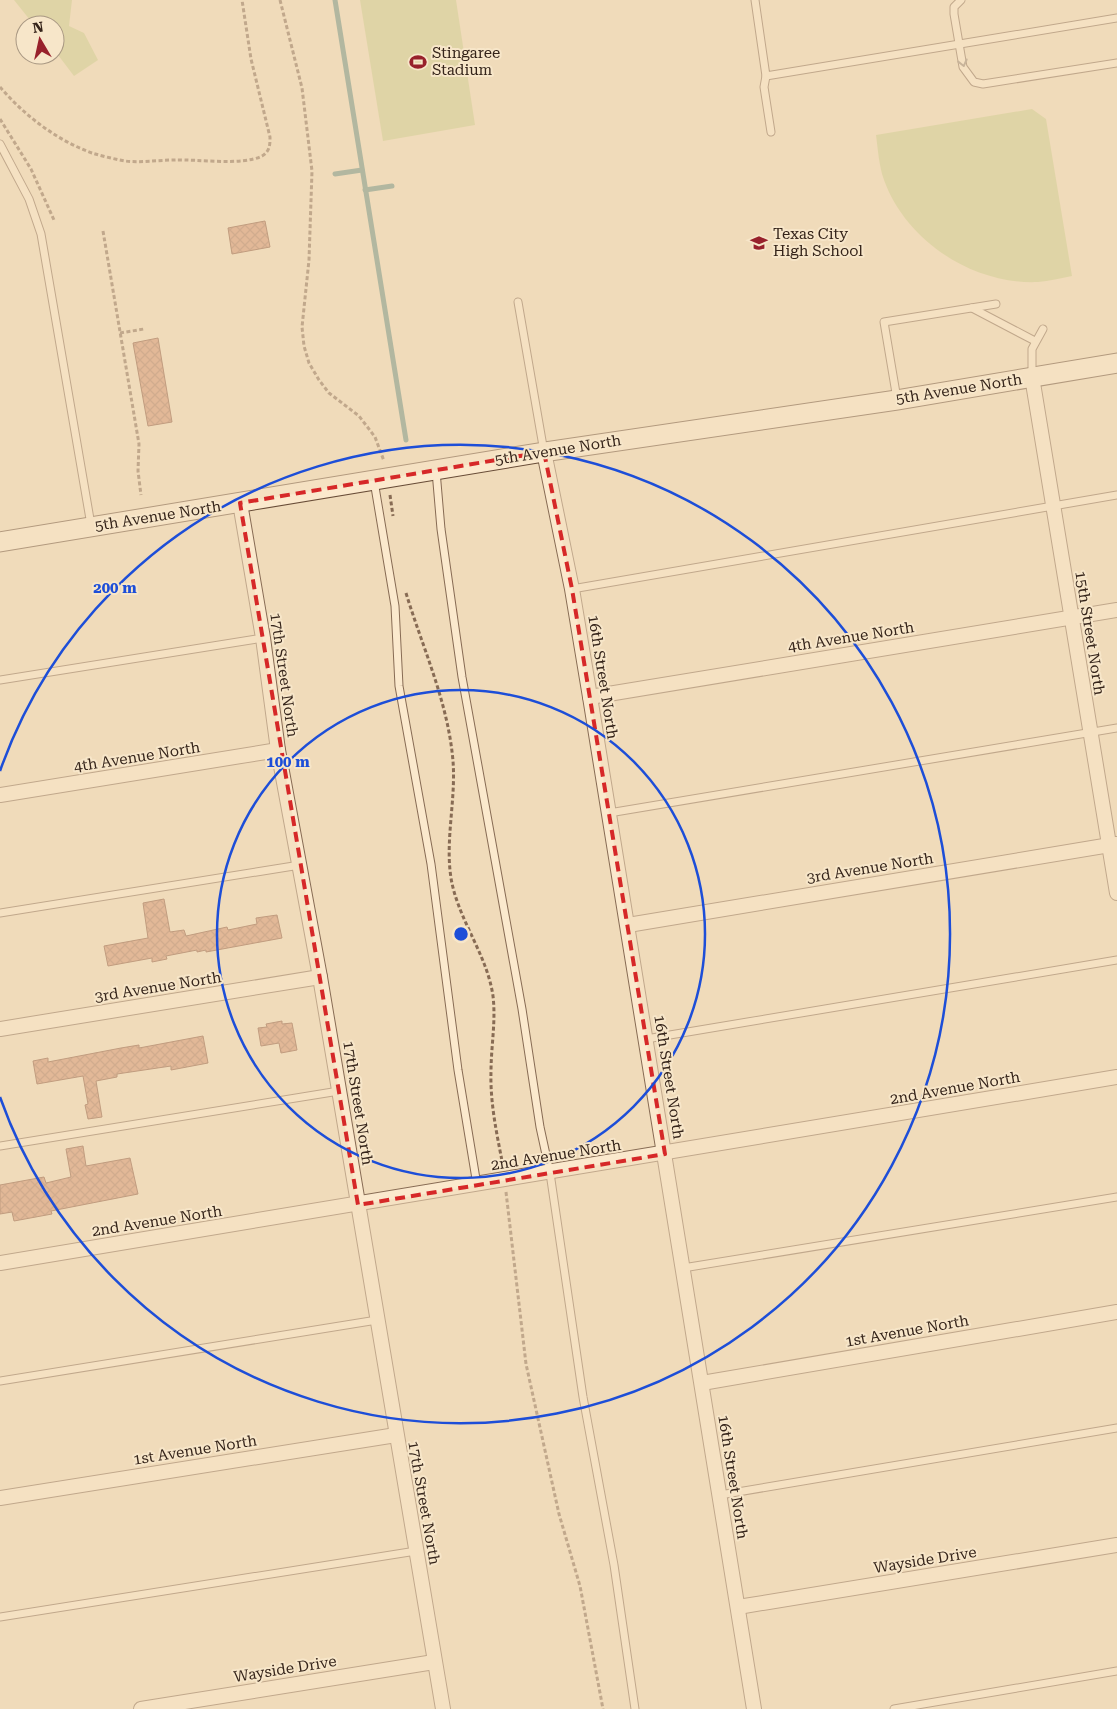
<svg xmlns="http://www.w3.org/2000/svg" width="1117" height="1709" font-family="'Roboto Serif',serif">
  <style>
    .park { fill: #cbcd8e }
    .lines { fill: none; stroke-linecap: round; stroke-linejoin: round }
    .stream { stroke: #668d80; stroke-width: 5 }
    .building { fill: url(#building-cross-hatch); stroke: #875138 }
    .lane-casing { stroke: #876b54; stroke-width: 9 }
    .street-casing { stroke: #876b54; stroke-width: 16 }
    .secondary-casing { stroke: #684c37; stroke-width: 21 }
    .path { stroke: #876b54; stroke-width: 3; stroke-dasharray: 4 2.5; stroke-linecap: butt }
    .lane { stroke: #fbe9cd; stroke-width: 7 }
    .street { stroke: #fbe9cd; stroke-width: 14 }
    .secondary { stroke: #fbe9cd; stroke-width: 19 }
    .oneway { stroke: #988674 }
    .marked { fill: none; stroke: #d62828; stroke-width: 4; stroke-dasharray: 10 6; stroke-linejoin: round }
    .ring { fill: none; stroke: #1d4ed8; stroke-width: 2.5 }
    .labels { text-anchor: middle; dominant-baseline: central; stroke-width: 4; stroke-linejoin: round; paint-order: stroke }
    .poi-label { font-size: 15px; fill: #35241a; stroke: #f7e6c9; text-anchor: start }
    .street-label { font-size: 15px; fill: #35241a; stroke: #f7e6c9 }
    .centre { fill: #1d4ed8; stroke: #f7e6c9; stroke-width: 2.5 }
    .ring-label { font-size: 15px; text-anchor: middle; font-weight: bold; fill: #1d4ed8; stroke: #f7e6c9; stroke-width: 4; stroke-linejoin: round; paint-order: stroke }
  </style>
  <defs>
    <pattern id="building-cross-hatch" width="8" height="8" patternUnits="userSpaceOnUse" patternTransform="scale(1.25)"><rect width="8" height="8" fill="#d08e6d"/><path d="M0 0l8 8M0 8l8-8" fill="none" stroke="#aa7459"/></pattern>
  </defs>
  <rect width="100%" height="100%" fill="#f0dbba"/>
  <!-- park -->
  <g class="park">
    <path d="M14,0H72L69,26L84,33L98,60L74,76L55,51V25H34Z"/>
    <path d="M360,0H456L475,125L383,141Z"/>
    <path d="M1032,109L1046,119L1072,276C1061,278 1049,281 1038,282C973,285 906,241 884,180C879,166 878,150 876,135Z"/>
  </g>
  <g class="lines">
    <!-- stream -->
    <g class="stream">
      <path d="M335,0L406,440"/>
      <path d="M335,174L362,170"/>
      <path d="M365,190L392,186"/>
    </g>
  </g>
  <!-- building -->
  <g class="building">
    <path d="M265,221L270,247L232,254L228,228Z"/>
    <path d="M158,338L172,422L148,426L133,343Z"/>
    <path d="M164,899L170,932L184,930L186,936L227,927L228,930L257,924L256,918L277,915L282,938L206,952V950L197,952V950L166,956L167,959L152,962V958L108,966L104,946L148,938L143,903Z"/>
    <path d="M282,1021V1024L292,1023L297,1050L281,1053L279,1043L261,1046L258,1028L267,1027L266,1024Z"/>
    <path d="M203,1036L208,1063L171,1070V1066L117,1074V1077L96,1081L102,1117L88,1119L85,1105L88,1104L83,1076L37,1084L33,1061L48,1058V1062L121,1048L139,1045V1048Z"/>
    <path d="M83,1146L86,1166L130,1158L138,1194L51,1211L52,1214L14,1221L12,1212L0,1214V1185L44,1177L46,1183L71,1177L66,1149Z"/>
  </g>
  <g class="lines">
    <!-- lane casing -->
    <g class="lane-casing">
      <g id="lane">
        <path d="M755,0L766,76L1117,18"/>
        <path d="M961,0L954,7V14L963,67L974,82L983,84L1117,63"/>
        <path d="M766,76L764,87L771,132"/>
        <path d="M0,144L29,199L41,234L91,525"/>
        <path d="M518,302L544,452"/>
        <path d="M972,308L1035,341"/>
        <path d="M1032,377V349L1043,329"/>
        <path d="M897,399L884,322L996,304"/>
        <path d="M436,471L441,529L462,677L522,1009L540,1127L550,1173L583,1397L614,1565L635,1709"/>
        <path d="M374,481L395,606L399,686L431,864L458,1070L477,1185"/>
        <path d="M572,589L1117,495"/>
        <path d="M0,680L263,638"/>
        <path d="M609,813L1117,728"/>
        <path d="M0,913L300,865"/>
        <path d="M646,1039L1117,960"/>
        <path d="M0,1146L339,1091"/>
        <path d="M683,1268L1117,1197"/>
        <path d="M0,1381L377,1320"/>
        <path d="M720,1495L1117,1428"/>
        <path d="M0,1617L416,1551"/>
        <path d="M894,1709L1117,1671"/>
      </g>
    </g>
    <!-- street casing -->
    <g class="street-casing">
      <g id="street">
        <path d="M1032,377L1117,893"/>
        <path d="M544,452L572,589L590,697L754,1709"/>
        <path d="M240,503L263,638L278,750L320,977L443,1709"/>
        <path d="M590,697L1117,610"/>
        <path d="M0,795L278,750"/>
        <path d="M628,925L1116,844"/>
        <path d="M0,1029L320,977"/>
        <path d="M0,1263L1117,1077"/>
        <path d="M702,1383L1117,1312"/>
        <path d="M0,1498L396,1435"/>
        <path d="M738,1607L1117,1545"/>
        <path d="M141,1709L434,1662"/>
      </g>
    </g>
    <!-- secondary casing -->
    <g class="secondary-casing">
      <path id="secondary" d="M0,542L544,452L897,400L1117,363"/>
    </g>
    <!-- path -->
    <g class="path">
      <path d="M280,0L302,88L312,171L309,260L302,327L304,346L309,363L319,380L329,393L359,416L375,437L384,461"/>
      <path d="M0,87C24,115 56,140 92,153C102,156 114,159 125,161C141,163 158,160 175,160C197,159 242,166 262,156C270,151 270,145 270,137L251,59L242,0"/>
      <path d="M0,119L31,169L54,220"/>
      <path d="M103,231L139,444L138,471L141,495"/>
      <path d="M120,333L144,329"/>
      <path d="M390,495L393,516"/>
      <path d="M406,593C423,649 448,702 453,761C456,800 445,840 451,878C458,920 487,954 493,996C496,1022 491,1046 491,1072C490,1103 497,1135 503,1166"/>
      <path d="M506,1192L526,1364L559,1514L580,1586L603,1709"/>
    </g>
    <!-- lane -->
    <use href="#lane" class="lane"/>
    <!-- street -->
    <use href="#street" class="street"/>
    <!-- secondary -->
    <use href="#secondary" class="secondary"/>
  </g>
  <!-- one-way arrows -->
  <defs><path id="oneway-chevron" d="M-2-3.5L2.5 0L-2 3.5" fill="none" stroke-width="1.6" stroke-linecap="round" stroke-linejoin="round" transform="scale(1.25)"/></defs>
  <use class="oneway" href="#oneway-chevron" transform="translate(963 63) rotate(76)"/>
  <!-- marked area -->
  <path d="M0 0H1117V1709H0ZM544,452L572,589L665,1154L358,1205L240,503Z" fill="#f0dbba" fill-opacity=".55" fill-rule="evenodd"/>
  <path class="marked" d="M544,452L572,589L665,1154L358,1205L240,503Z"/>
  <!-- distance rings -->
  <g class="ring">
    <circle cx="461" cy="934" r="244"/>
    <path d="M0 771A489 489 0 1 1 0 1097"/>
  </g>
  <!-- icons -->
  <defs>
    <g id="stadium-bare" transform="scale(1.35)"><path d="M0-5a6.5 5 0 1 0 0 10a6.5 5 0 1 0 0-10ZM-3.5-1.8h7v3.6h-7Z" fill="#98212b" stroke="#f7e6c9" stroke-width="2.5" paint-order="stroke"/></g>
    <g id="school-bare" transform="scale(1.35)"><path d="M0-5L7-2L0 1L-7-2ZM-4 1L0 2.5L4 1V4Q0 6-4 4Z" fill="#98212b" stroke="#f7e6c9" stroke-width="2.5" paint-order="stroke"/></g>
  </defs>
  <g fill-rule="evenodd">
    <use href="#stadium-bare" x="418" y="62"/>
    <use href="#school-bare" x="759" y="243"/>
  </g>
  <g class="labels">
    <!-- poi labels -->
    <g class="poi-label">
      <text x="432" y="53">Stingaree<tspan x="432" dy="17">Stadium</tspan></text>
      <text x="773" y="234">Texas City<tspan x="773" dy="17">High School</tspan></text>
    </g>
    <!-- street labels -->
    <g class="street-label">
      <text transform="translate(959 389) rotate(-9)">5th Avenue North</text>
      <text transform="translate(558 450) rotate(-9)">5th Avenue North</text>
      <text transform="translate(158 516) rotate(-9)">5th Avenue North</text>
      <text transform="translate(1090 633) rotate(81)">15th Street North</text>
      <text transform="translate(851 637) rotate(-9)">4th Avenue North</text>
      <text transform="translate(284 675) rotate(82)">17th Street North</text>
      <text transform="translate(603 677) rotate(81)">16th Street North</text>
      <text transform="translate(137 757) rotate(-9)">4th Avenue North</text>
      <text transform="translate(870 868) rotate(-9)">3rd Avenue North</text>
      <text transform="translate(158 987) rotate(-9)">3rd Avenue North</text>
      <text transform="translate(669 1077) rotate(81)">16th Street North</text>
      <text transform="translate(955 1088) rotate(-10)">2nd Avenue North</text>
      <text transform="translate(358 1103) rotate(81)">17th Street North</text>
      <text transform="translate(556 1155) rotate(-9)">2nd Avenue North</text>
      <text transform="translate(157 1221) rotate(-9)">2nd Avenue North</text>
      <text transform="translate(907 1331) rotate(-10)">1st Avenue North</text>
      <text transform="translate(195 1450) rotate(-9)">1st Avenue North</text>
      <text transform="translate(733 1477) rotate(81)">16th Street North</text>
      <text transform="translate(424 1503) rotate(80)">17th Street North</text>
      <text transform="translate(925 1560) rotate(-9)">Wayside Drive</text>
      <text transform="translate(285 1669) rotate(-9)">Wayside Drive</text>
    </g>
  </g>
  <circle cx="461" cy="934" r="8" class="centre"/>
  <g class="ring-label">
    <text x="115" y="593">200 m</text>
    <text x="288" y="767">100 m</text>
  </g>
  <!-- north arrow -->
  <g transform="translate(40 40) rotate(351)"><circle r="24" fill="#f7e6c9" stroke="#a99883"/>
  <path d="M0-4L9 19L0 12L-9 19Z" fill="#98212b"/>
  <text y="-8" font-size="14" font-weight="bold" text-anchor="middle" fill="#35241a">N</text>
  </g>
</svg>
